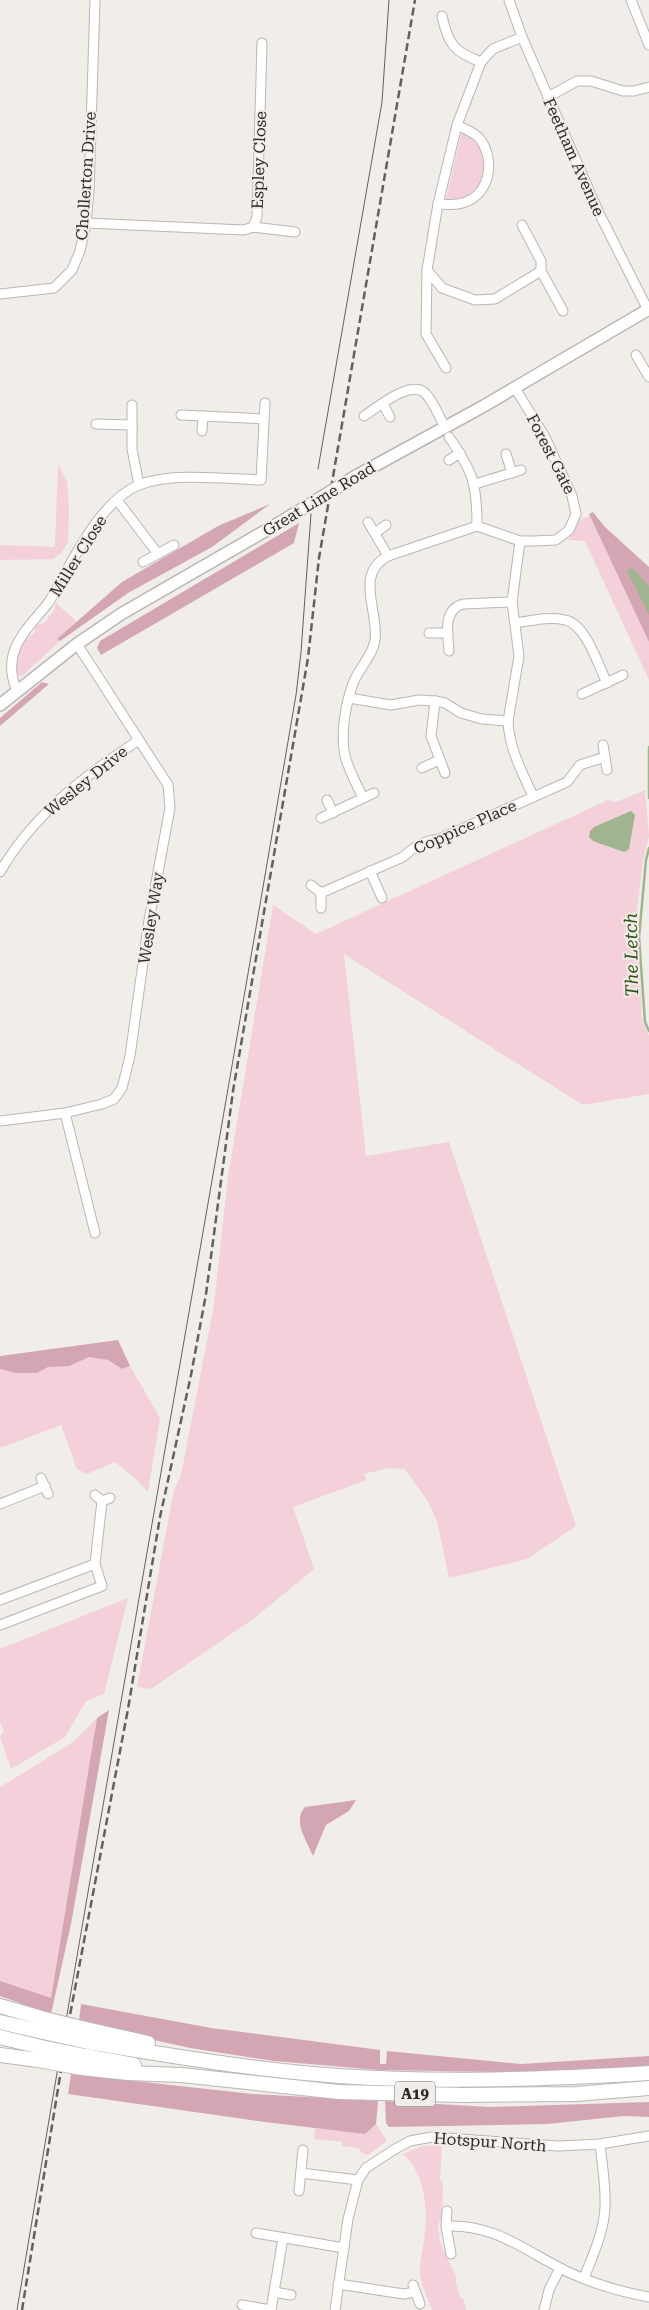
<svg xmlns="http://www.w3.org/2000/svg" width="649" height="2310" font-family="'Roboto Serif',serif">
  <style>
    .green { fill: #f3d0da }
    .forest { fill: #d4a6b4 }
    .water { fill: #9fb48f }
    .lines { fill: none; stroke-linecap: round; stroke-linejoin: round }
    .stream { stroke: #9fb48f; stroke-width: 2.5 }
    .minor-casing { stroke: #bab6b3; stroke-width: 11 }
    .major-casing { stroke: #bab6b3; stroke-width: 14 }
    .highway-casing { stroke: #bab6b3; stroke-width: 16 }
    .minor { stroke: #fff; stroke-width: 9 }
    .major { stroke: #fff; stroke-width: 11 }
    .highway { stroke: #fff; stroke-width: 14 }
    .tram { stroke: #63605e; stroke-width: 1 }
    .rail { stroke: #63605e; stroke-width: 2.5; stroke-dasharray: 8 4; stroke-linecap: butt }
    .major-bridge-casing { stroke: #bab6b3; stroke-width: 14; stroke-linecap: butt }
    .highway-bridge-casing { stroke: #bab6b3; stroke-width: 16; stroke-linecap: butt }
    .major-bridge { stroke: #fff; stroke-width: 11 }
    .highway-bridge { stroke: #fff; stroke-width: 14 }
    .labels { text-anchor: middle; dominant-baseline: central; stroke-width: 4; stroke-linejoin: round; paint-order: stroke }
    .shield { fill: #f1ede9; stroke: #686563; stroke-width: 1 }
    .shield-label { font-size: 15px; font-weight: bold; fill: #2d2b2a }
    .street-label { font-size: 16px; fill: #2d2b2a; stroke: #f1ede9 }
    .water-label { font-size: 18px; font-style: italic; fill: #354f18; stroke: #f1ede9 }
  </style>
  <rect width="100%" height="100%" fill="#f1ede9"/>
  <!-- green -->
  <g class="green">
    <path d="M462,131C466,134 472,136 476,139C493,155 486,186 466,196C461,199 452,198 446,199Z"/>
    <path d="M58,465L67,481L69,509L68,542L62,552L53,559L0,560V545L55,547Z"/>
    <path d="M590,516L649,642V680L585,541L568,540L580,520Z"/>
    <path d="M56,603L77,622L57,639L60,641L22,676H16L14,650L35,632V628L38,624H43L54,611Z"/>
    <path d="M645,790L649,836L643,861L637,910L642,1019L649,1036V1094L583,1105L344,954L366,1156L449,1142L576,1526L527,1559L449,1578L437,1521L427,1500L405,1469L388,1468L364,1474L366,1480L293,1507L314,1569L253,1619L151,1689L137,1687L174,1490L181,1475L214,1305L228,1177L273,905L316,934L608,800L616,802Z"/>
    <path d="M89,1357L108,1360L122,1369L130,1366L160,1418L148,1492L135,1478L115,1462L87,1474L77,1469L61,1425L0,1448V1369L16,1373H37L48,1367L69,1365Z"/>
    <path d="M128,1598L104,1694L86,1701L65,1737L11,1769L0,1737L4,1731L0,1722V1649Z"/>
    <path d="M97,1718L51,1999L0,1981V1787L72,1743Z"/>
    <path d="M376,2124L387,2141L368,2155L362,2153L359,2148L342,2146V2142L314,2139L315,2128L365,2134Z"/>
    <path d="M442,2145L440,2179L443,2184L442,2216L438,2225L440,2242L456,2277V2283L460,2297L464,2300L466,2310H432C428,2299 421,2284 420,2273C419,2263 423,2251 424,2241C428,2211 427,2176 403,2154L422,2146Z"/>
  </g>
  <!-- forest -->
  <g class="forest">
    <path d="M270,504L212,547L128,593L60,641L57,639L122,582L218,526Z"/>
    <path d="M593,512L605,527L649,567V642L589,514Z"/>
    <path d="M299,523L294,543L101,655L97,648L100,641Z"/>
    <path d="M42,682L49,684L0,726V718Z"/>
    <path d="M118,1340L130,1366L122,1369L108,1360L89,1357L69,1366L48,1367L37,1373H16L0,1369V1356Z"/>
    <path d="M109,1710L71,1924L51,2014L0,1996V1981L51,1998L97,1718Z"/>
    <path d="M356,1800L349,1811L326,1825L313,1856C307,1841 292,1821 305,1807Z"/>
    <path d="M81,2004L211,2028L380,2050V2064H386L387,2051L521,2064L649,2056V2066L556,2073L379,2070L274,2061L190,2048L90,2026L79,2021Z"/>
    <path d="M71,2074L252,2094L378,2101L376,2124L365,2134L265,2122L68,2094Z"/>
    <path d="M385,2101L490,2107L649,2102V2117L624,2116L547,2124L389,2127L386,2123Z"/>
  </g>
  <!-- water -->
  <g class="water">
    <path d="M633,568L649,587V615L627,571Z"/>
    <path d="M631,811L635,815L629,849L624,852L593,841L589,837L590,831L594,827Z"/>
  </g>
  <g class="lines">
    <!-- stream -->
    <g class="stream">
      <path d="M649,747V798"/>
      <path d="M649,848L646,860L639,937L645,1022L649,1031"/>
    </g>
    <!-- minor casing -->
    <g class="minor-casing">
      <g id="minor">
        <path d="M509,0L522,37L599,213L648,310"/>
        <path d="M631,0L649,45"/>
        <path d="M442,16C448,44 454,52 481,62"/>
        <path d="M548,97L577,81H591L623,91H634L649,87"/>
        <path d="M438,204C444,204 451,205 458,204C489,199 497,162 480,139C474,132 465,129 457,125"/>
        <path d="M86,223L244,230L253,227L257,217L262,43"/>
        <path d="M253,227L295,232"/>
        <path d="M427,270L442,288L475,300L495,299L541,271V261L522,225"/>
        <path d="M541,271L563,311"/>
        <path d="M0,294L54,288L72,270L80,251L86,223L89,191L95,0"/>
        <path d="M636,355L649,377"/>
        <path d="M446,368L426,334L427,270L438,204L457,125L481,62L493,49L522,37"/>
        <path d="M383,404L390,417"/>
        <path d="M132,405V449L139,485"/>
        <path d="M181,415L264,419"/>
        <path d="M364,416C378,407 411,379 425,393C434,402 439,417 445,427"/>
        <path d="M96,424L132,425"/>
        <path d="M202,431L203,416"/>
        <path d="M449,437C473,472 477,483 477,526"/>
        <path d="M506,454L512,473"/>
        <path d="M449,460L460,453"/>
        <path d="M475,484L521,470"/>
        <path d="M117,500L158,554"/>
        <path d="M368,522L388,556"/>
        <path d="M375,533L386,525"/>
        <path d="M520,541L512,602L519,656L508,721C509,748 522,772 533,796"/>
        <path d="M143,562L174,545"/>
        <path d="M515,623C530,621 549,616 565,620C586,624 598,665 607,683"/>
        <path d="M429,633H448"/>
        <path d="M449,651C448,635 442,610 463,604L512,602"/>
        <path d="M17,691C0,651 26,631 49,602C70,566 99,501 139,485C172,472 225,479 261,480L265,403"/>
        <path d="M582,694L623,675"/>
        <path d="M349,698L391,705L419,700L435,701L445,703L461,713L482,719L508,721"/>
        <path d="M435,701L431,736L445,773"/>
        <path d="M603,745L607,770"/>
        <path d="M422,768L439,760"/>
        <path d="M363,798C357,785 349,771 345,756C340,734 346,701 354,681C360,667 373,655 375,640C379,611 354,574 388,556L477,526L520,541H533L556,540L569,530L576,514L572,496L545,437L515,388"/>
        <path d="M327,800L333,813"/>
        <path d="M321,818L374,793"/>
        <path d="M370,871L382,898"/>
        <path d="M0,872C33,815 85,775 139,740"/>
        <path d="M311,885L321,893V908"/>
        <path d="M321,893L403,857C414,847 423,841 439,839L567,782L580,765L605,757"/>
        <path d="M65,1113L95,1233"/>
        <path d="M0,1121L65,1113L102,1104L114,1099L122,1088L130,1056L149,920L170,808L168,785L77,644"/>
        <path d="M41,1478L48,1494"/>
        <path d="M95,1495L102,1501L110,1498"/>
        <path d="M0,1504L45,1486"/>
        <path d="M0,1600L95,1564"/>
        <path d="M0,1625L102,1586L95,1564L102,1501"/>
        <path d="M301,2173L358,2180"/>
        <path d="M299,2191L303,2150"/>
        <path d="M447,2211L446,2226L451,2254"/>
        <path d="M446,2226C496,2224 525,2251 568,2272C594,2284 621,2292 649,2297"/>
        <path d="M256,2233L344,2248"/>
        <path d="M584,2278C593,2255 604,2232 605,2207C606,2186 602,2164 600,2144"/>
        <path d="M338,2284L404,2294L415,2292"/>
        <path d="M413,2285L420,2304"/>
        <path d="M274,2292L291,2295"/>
        <path d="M242,2305L271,2310"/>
        <path d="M271,2310L283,2238"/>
        <path d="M335,2310L348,2219L358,2180L366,2168L395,2149L410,2141L432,2137L558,2146L600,2144L649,2136"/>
        <path d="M544,2310L549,2290L560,2268"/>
      </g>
    </g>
    <!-- major casing -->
    <g class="major-casing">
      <g id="major">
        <path d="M356,476L482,407L649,309"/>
        <path d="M0,705L77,644L121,614L284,520"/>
      </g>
    </g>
    <!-- highway casing -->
    <g class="highway-casing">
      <g id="highway">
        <path d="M0,2006L45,2019"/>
        <path d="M0,2022L43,2032"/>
        <path d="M90,2030L148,2043"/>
        <path d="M0,2037L41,2047"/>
        <path d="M88,2042C171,2056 255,2070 339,2076C442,2083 546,2079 649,2073"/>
        <path d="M0,2055L38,2060"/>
        <path d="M85,2056L134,2065"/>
        <path d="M82,2068L128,2073L181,2075L339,2092L463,2095L576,2094L649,2088"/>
      </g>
    </g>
    <!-- minor -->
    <use href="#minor" class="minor"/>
    <!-- major -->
    <use href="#major" class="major"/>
    <!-- highway -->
    <use href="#highway" class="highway"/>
    <!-- tram -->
    <g class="tram">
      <path d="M318,469L382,102L389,0"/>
      <path d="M17,2310C107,1771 204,1234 296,695L301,652L311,514"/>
    </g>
    <!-- rail -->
    <path class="rail" d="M22,2310L70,2015L128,1709L160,1517L191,1375L206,1294L233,1091L308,658L319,558L415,0"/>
    <!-- major-bridge casing -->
    <g class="major-bridge-casing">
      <path id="major-bridge" d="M284,520L356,476"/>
    </g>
    <!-- highway-bridge casing -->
    <g class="highway-bridge-casing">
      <g id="highway-bridge">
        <path d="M45,2019L90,2030"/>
        <path d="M43,2032L88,2042"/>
        <path d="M41,2047L85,2056"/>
        <path d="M38,2060L82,2068"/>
      </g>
    </g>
    <!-- major-bridge -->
    <use href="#major-bridge" class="major-bridge"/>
    <!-- highway-bridge -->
    <use href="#highway-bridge" class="highway-bridge"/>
  </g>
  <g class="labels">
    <!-- shield labels -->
    <rect class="shield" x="395" y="2081.5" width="40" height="25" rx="4"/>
    <g class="shield-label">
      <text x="415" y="2094">A19</text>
    </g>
    <!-- street labels -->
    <g class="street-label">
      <text transform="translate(574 157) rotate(66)">Feetham Avenue</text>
      <text transform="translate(259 160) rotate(-88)">Espley Close</text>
      <text transform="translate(86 176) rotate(-86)">Chollerton Drive</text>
      <text transform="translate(551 454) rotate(63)">Forest Gate</text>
      <text transform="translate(319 499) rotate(-31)">Great Lime Road</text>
      <text transform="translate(78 556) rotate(-58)">Miller Close</text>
      <text transform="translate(86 781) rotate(-39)">Wesley Drive</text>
      <text transform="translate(465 827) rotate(-24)">Coppice Place</text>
      <text transform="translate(151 918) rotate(-81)">Wesley Way</text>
      <text transform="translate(490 2142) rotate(4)">Hotspur North</text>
    </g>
    <!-- water labels -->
    <g class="water-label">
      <text transform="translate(631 955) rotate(-91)">The Letch</text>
    </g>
  </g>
</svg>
